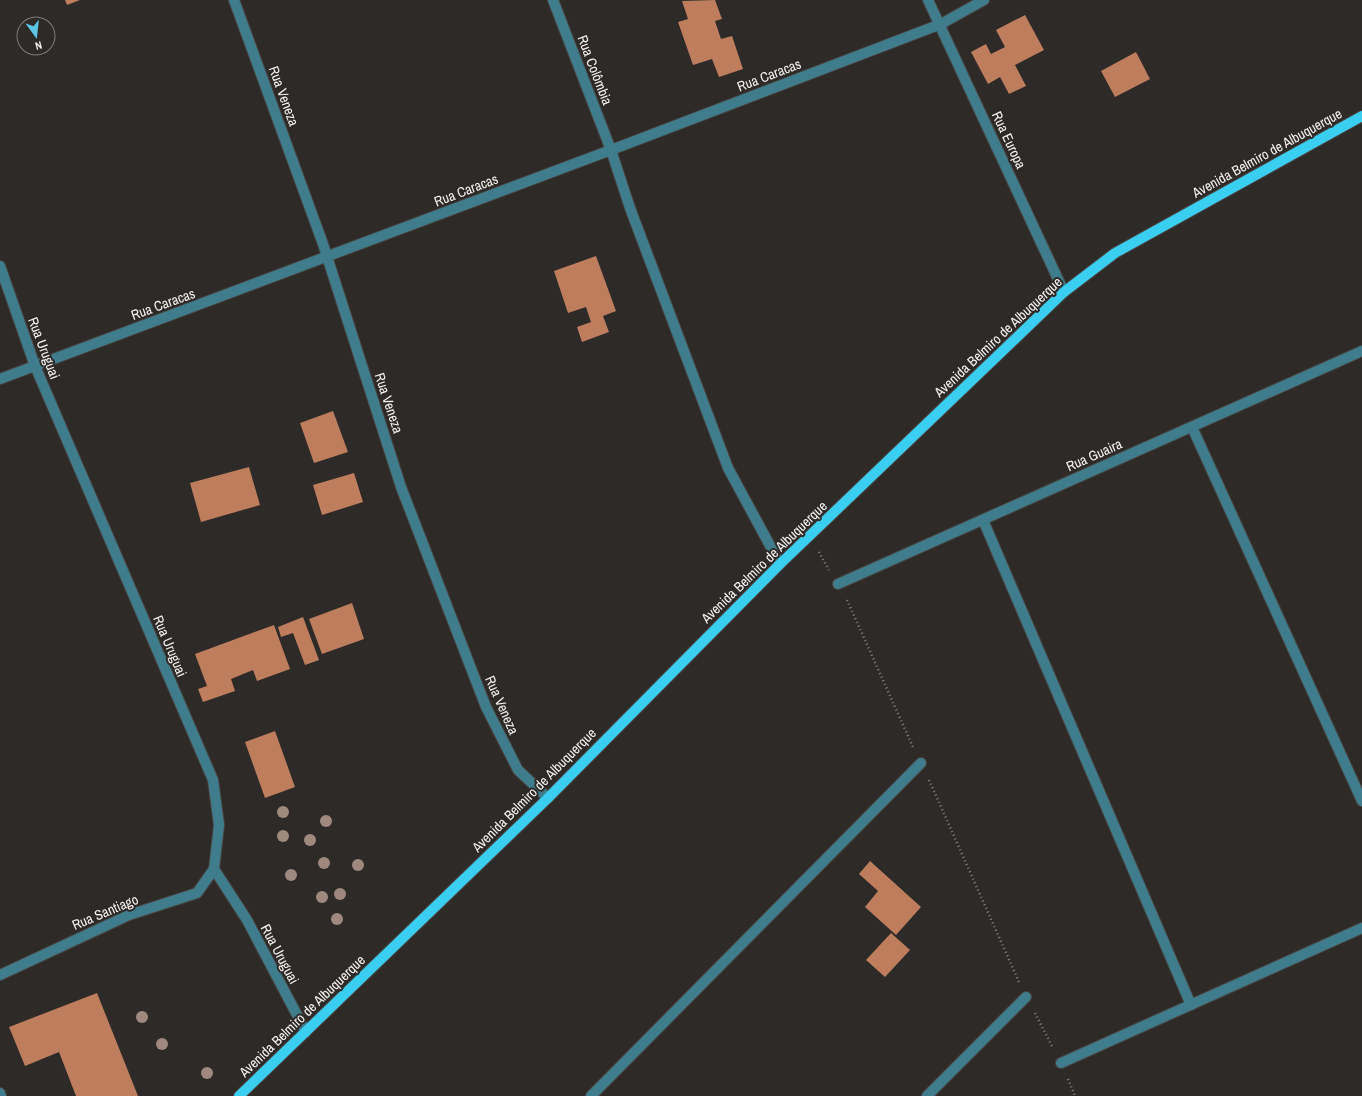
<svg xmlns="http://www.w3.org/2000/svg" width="1362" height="1096" font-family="'Archivo Narrow',sans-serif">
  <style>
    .building { fill: #be7e5e }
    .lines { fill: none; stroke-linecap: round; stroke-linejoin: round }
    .minor-casing { stroke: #494644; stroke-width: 12 }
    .major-casing { stroke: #494644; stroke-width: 12 }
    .path { stroke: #858281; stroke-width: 2.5; stroke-dasharray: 1 3; stroke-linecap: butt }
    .minor { stroke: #3f7d8d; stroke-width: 10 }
    .major { stroke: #3acef1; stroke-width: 10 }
    .tree { fill: #9f897f }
    .labels { text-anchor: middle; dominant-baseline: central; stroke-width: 4; stroke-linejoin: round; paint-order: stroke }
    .street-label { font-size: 14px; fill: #f4f1f0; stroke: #2d2a28 }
  </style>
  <rect width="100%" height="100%" fill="#2d2a28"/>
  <!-- building -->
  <g class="building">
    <path d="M65,0H80L67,5Z"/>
    <path d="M715,0L722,19L715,21L721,39L732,36L743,69L719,77L712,59L693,65L678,22L688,19L682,1Z"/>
    <path d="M1025,15L1044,50L1015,65L1026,86L1009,94L1000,77L988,84L971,52L986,44L991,54L1005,47L996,30Z"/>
    <path d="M1136,52L1150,79L1115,97L1101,71Z"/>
    <path d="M596,256L616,311L603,316L609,332L582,342L577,327L591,322L586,307L568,313L554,271Z"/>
    <path d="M333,411L348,452L314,463L300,423Z"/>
    <path d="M249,467L260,505L201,522L190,483Z"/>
    <path d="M354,473L363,502L322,515L313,485Z"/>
    <path d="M352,603L364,639L322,654L309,619Z"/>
    <path d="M303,617L319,660L305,665L293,633L281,637L278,627Z"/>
    <path d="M274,625L290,669L257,681L253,670L231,679L235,691L203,702L198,689L207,686L195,654Z"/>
    <path d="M275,731L295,787L265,798L245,742Z"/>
    <path d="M870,861L921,907L896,935L865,907L878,891L859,874Z"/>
    <path d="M891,933L910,950L885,977L866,960Z"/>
    <path d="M97,993L138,1096H76L59,1052L25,1066L9,1027Z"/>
  </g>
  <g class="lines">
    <!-- minor casing -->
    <g class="minor-casing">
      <g id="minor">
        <path d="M234,0L323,244L401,487L486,707L518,770L548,798"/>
        <path d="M553,0L611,150L630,208L728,468L780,564"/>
        <path d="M928,0L1064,292"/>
        <path d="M0,266L35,366L213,780L219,825L214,869L247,920L306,1032"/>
        <path d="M0,379L611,150L941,24L984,0"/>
        <path d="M1192,427L1362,801"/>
        <path d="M983,520L1191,1005"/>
        <path d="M838,584L1362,351"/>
        <path d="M0,975L129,915L197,893L214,869"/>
        <path d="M1061,1063L1362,928"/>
        <path d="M0,1093L1,1096"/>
        <path d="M591,1096L921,763"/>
        <path d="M927,1096L1026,997"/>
      </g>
    </g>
    <!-- major casing -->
    <g class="major-casing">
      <path id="major" d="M239,1096L548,798L780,564L1064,292L1115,253L1362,116"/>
    </g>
    <!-- path -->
    <g class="path">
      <path d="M819,552L829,570"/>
      <path d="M847,600L913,747"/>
      <path d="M929,780L1019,982"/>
      <path d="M1035,1013L1053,1048"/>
      <path d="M1068,1079L1075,1096"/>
    </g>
    <!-- minor -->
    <use href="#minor" class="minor"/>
    <!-- major -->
    <use href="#major" class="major"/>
  </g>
  <!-- trees -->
  <g class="tree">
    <circle cx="283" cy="812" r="6"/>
    <circle cx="326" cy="821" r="6"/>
    <circle cx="283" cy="836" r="6"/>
    <circle cx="310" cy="840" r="6"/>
    <circle cx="324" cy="863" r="6"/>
    <circle cx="358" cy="865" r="6"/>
    <circle cx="291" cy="875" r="6"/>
    <circle cx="340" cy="894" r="6"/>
    <circle cx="322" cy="897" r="6"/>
    <circle cx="337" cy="919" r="6"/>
    <circle cx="142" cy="1017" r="6"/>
    <circle cx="162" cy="1044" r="6"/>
    <circle cx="207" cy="1073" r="6"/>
  </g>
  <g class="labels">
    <!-- street labels -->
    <g class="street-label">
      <text transform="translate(595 70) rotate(69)">Rua Colômbia</text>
      <text transform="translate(769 75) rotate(-21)">Rua Caracas</text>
      <text transform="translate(284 96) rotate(70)">Rua Veneza</text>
      <text transform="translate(1009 140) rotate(65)">Rua Europa</text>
      <text transform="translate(1267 153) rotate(-29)">Avenida Belmiro de Albuquerque</text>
      <text transform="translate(466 190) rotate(-21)">Rua Caracas</text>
      <text transform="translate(163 304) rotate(-20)">Rua Caracas</text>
      <text transform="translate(998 337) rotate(-43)">Avenida Belmiro de Albuquerque</text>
      <text transform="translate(44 348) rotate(69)">Rua Uruguai</text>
      <text transform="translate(389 403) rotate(72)">Rua Veneza</text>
      <text transform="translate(1094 455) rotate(-24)">Rua Guaira</text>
      <text transform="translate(764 562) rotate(-44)">Avenida Belmiro de Albuquerque</text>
      <text transform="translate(170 646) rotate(67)">Rua Uruguai</text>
      <text transform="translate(502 705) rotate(66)">Rua Veneza</text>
      <text transform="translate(534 790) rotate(-45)">Avenida Belmiro de Albuquerque</text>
      <text transform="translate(105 912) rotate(-23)">Rua Santiago</text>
      <text transform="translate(280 954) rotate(62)">Rua Uruguai</text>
      <text transform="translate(302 1016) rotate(-44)">Avenida Belmiro de Albuquerque</text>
    </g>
  </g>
  <!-- north arrow -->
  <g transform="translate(36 36) rotate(165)"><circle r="19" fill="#2d2a28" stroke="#7d7a78"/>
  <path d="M0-3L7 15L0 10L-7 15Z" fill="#5ac8e5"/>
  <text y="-6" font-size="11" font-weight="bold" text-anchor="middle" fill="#f4f1f0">N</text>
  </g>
</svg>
